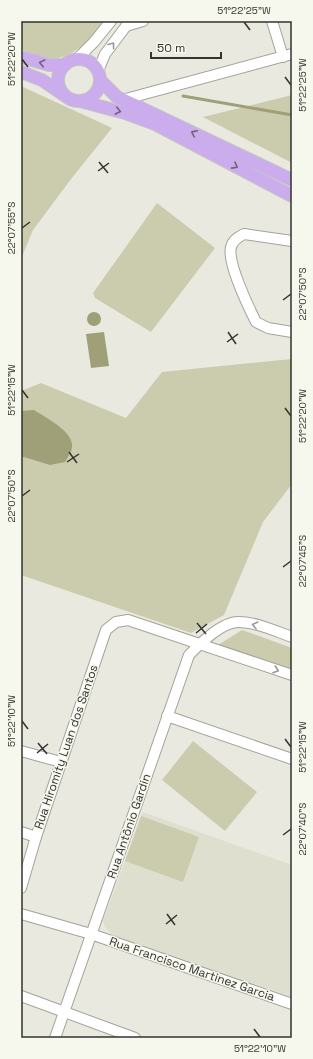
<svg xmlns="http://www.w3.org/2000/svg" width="313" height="1059" font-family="'Space Grotesk',sans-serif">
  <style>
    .built { fill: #dedfce }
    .green { fill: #cbccae }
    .water { fill: #9fa078 }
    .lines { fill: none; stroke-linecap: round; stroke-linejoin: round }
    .stream { stroke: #9fa078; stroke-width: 3 }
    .minor-casing { stroke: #a3a39a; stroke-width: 12 }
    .major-casing { stroke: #c6c6c5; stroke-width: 14 }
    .minor { stroke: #fff; stroke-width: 10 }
    .major { stroke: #cbacec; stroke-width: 12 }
    .oneway { stroke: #999997 }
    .oneway2 { stroke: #70637b }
    .ticks { fill: none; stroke: #33332f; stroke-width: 1.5 }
    .labels { text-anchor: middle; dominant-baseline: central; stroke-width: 3; stroke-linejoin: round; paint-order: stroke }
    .street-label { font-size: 12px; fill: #33332f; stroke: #f6f7ed }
    .neatline { fill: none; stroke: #33332f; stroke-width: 1.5 }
    .ticks-label { font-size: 10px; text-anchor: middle; fill: #33332f }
  </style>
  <rect width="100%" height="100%" fill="#e9e9e0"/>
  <!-- built -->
  <path class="built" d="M143,812L292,865V997L112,935L105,927L103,921Z"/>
  <!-- green -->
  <g class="green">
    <path d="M21,21H103C99,27 95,34 90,39C80,49 60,62 45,58C37,56 29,52 21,49Z"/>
    <path d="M21,86L112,128L71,179L33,230L21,259Z"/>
    <path d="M292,95V163L203,117Z"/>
    <path d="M157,203L215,248L151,332L95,298L93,293Z"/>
    <path d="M292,359V484L263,522L224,615L191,633L21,575V391L41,383L126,418L162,372Z"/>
    <path d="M242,630L292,648V671L218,645Z"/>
    <path d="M193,741L257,792L225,831L162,780Z"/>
    <path d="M141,816L199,837L183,882L125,861Z"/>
  </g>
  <!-- water -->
  <g class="water">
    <circle cx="94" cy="319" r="7"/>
    <path d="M104,332L109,366L91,368L86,334Z"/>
    <path d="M34,410C45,417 75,432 72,448C71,453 67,458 65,462L50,465L24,457H21V411Z"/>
  </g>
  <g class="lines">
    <!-- stream -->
    <path class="stream" d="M183,96L292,115"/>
    <!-- minor casing -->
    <g class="minor-casing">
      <g id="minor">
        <path d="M272,21L283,57"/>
        <path d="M126,26L143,21"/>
        <path d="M77,59L94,42L111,21"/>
        <path d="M98,71L105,54L130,21"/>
        <path d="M122,100L292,54"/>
        <path d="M292,241L244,234C238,237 233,240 231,247C227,262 248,306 256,322L268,328L292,332"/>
        <path d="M167,716L292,759"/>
        <path d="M21,751L61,762"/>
        <path d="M21,832L36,837"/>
        <path d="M21,888L36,837L106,630L116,622L128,620L292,675"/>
        <path d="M21,914L91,934L292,1004"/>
        <path d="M21,996L135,1038"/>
        <path d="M55,1038L189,655C199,644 222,622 238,622C256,622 275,631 292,637"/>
      </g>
    </g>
    <!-- major casing -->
    <g class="major-casing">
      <g id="major">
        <path d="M21,57L49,65H65"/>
        <circle cx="79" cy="80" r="21"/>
        <path d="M21,72L42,80L64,95"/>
        <path d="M100,80L117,97L139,107L292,180"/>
        <path d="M80,101L125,113L155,124L292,196"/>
      </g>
    </g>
    <!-- minor -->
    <use href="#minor" class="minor"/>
    <!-- major -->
    <use href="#major" class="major"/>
  </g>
  <!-- one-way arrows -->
  <defs><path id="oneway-chevron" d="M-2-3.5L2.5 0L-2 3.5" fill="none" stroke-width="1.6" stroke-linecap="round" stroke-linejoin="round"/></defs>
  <g class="oneway">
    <use href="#oneway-chevron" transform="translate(112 45) rotate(-53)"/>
    <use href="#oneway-chevron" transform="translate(255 625) rotate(-166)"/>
    <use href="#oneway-chevron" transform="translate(276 670) rotate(19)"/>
  </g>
  <g class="oneway2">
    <use href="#oneway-chevron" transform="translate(42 63) rotate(-168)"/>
    <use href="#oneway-chevron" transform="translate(118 111) rotate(11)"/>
    <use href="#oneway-chevron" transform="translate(194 133) rotate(-154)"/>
    <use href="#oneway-chevron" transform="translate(235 166) rotate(28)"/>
  </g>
  <!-- ticks -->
  <path class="ticks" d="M244,22L250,30M22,59L28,67M285,77L291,85M99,162L108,173M98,171L109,163M22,228L30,222M283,300L291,294M228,332L236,344M227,342L238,334M22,390L28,398M285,408L291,416M69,452L77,463M67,462L79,454M22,496L30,490M283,567L291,561M197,623L206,634M196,633L207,624M22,721L28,729M285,739L291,747M38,743L47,754M37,753L48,744M283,835L291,829M167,914L175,925M166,924L177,915M254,1029L260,1037"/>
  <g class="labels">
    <!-- street labels -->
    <g class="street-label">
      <text transform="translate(66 747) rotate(-71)">Rua Hiromity Luan dos Santos</text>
      <text transform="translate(129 826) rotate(-71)">Rua Antônio Gardin</text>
      <text transform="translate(192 969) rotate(19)">Rua Francisco Martinez Garcia</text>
    </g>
  </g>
  <!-- border -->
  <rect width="313" height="1059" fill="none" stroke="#f6f7ed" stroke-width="44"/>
  <!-- scale -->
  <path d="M151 52v6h70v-6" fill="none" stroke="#33332f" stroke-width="2"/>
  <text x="157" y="52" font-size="12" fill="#33332f" stroke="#f6f7ed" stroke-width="3" paint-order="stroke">50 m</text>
  <rect x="22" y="22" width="269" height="1015" class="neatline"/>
  <g class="ticks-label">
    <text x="244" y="14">51°22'25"W</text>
    <text transform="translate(11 59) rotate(-90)" y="4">51°22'20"W</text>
    <text transform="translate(302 85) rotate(-90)" y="4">51°22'25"W</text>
    <text transform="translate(11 228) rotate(-90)" y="4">22°07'55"S</text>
    <text transform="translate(302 294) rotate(-90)" y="4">22°07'50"S</text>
    <text transform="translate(11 390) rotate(-90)" y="4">51°22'15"W</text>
    <text transform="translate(302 416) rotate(-90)" y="4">51°22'20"W</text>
    <text transform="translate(11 496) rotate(-90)" y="4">22°07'50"S</text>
    <text transform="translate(302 561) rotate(-90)" y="4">22°07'45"S</text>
    <text transform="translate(11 721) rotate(-90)" y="4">51°22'10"W</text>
    <text transform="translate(302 747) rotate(-90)" y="4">51°22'15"W</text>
    <text transform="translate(302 829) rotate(-90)" y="4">22°07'40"S</text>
    <text x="260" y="1052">51°22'10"W</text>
  </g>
</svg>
